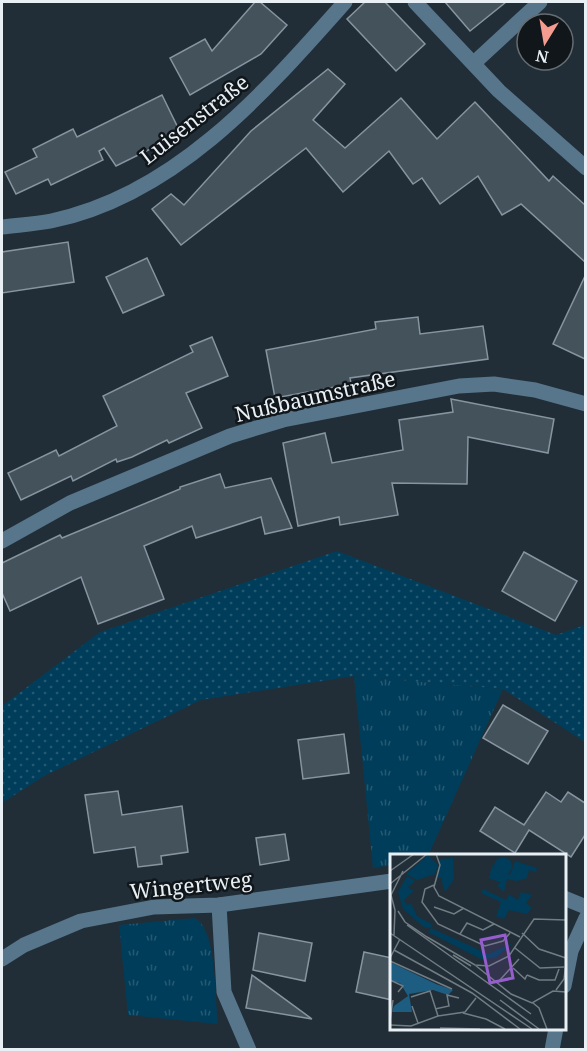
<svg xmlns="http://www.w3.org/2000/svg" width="587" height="1051" font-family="'Noto Serif',serif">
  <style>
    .grass { fill: url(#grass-tufts) }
    .garden { fill: url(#garden-dots) }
    .building { fill: #44525c; stroke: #8695a0; stroke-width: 1.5 }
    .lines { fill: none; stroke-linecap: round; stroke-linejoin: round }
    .minor { stroke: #57768b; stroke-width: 15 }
    .labels { text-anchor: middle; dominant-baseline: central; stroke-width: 5; stroke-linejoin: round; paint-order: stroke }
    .street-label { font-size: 21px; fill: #e8f0f6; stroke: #10161a }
    .inset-road { fill: none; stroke: #717c83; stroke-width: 1.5 }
    .view { fill: #965dcd; fill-opacity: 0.15; stroke: #965dcd; stroke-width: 3 }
    .inset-edge { fill: none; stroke: #e8f0f6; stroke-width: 3 }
  </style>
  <defs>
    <pattern id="grass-tufts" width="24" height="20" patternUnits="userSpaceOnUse" patternTransform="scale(1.5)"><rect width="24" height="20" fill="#003d5a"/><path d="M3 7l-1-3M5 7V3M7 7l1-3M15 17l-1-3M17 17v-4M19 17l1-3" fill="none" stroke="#255972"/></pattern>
    <pattern id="garden-dots" width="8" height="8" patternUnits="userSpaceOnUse" patternTransform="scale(1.5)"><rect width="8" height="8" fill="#003d5a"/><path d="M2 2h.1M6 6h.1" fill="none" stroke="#255972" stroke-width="1.8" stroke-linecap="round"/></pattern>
  </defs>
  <rect width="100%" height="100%" fill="#212e37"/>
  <!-- grass -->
  <g class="grass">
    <path d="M354,676L503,689L428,856H392V865L373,868Z"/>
    <path d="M195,918C217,930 215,999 218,1024L128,1015L119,925Z"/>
  </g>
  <!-- garden -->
  <path class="garden" d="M337,551L556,635L585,625V742L503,689L354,676L201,700L44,776L2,803V706L100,632Z"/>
  <!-- building -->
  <g class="building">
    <path d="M255,2H260L287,25L261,54L190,95L170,58L205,39L212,51Z"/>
    <path d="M365,2H385L425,44L396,71L347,19Z"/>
    <path d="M445,2H506L470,31Z"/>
    <path d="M328,69L345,84L313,120L345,148L401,98L437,139L475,102L549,181L553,176L585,205V262L521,204L502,215L478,176L440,204L422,178L413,184L389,151L343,192L306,148L181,245L152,209L171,194L184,205L251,131Z"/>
    <path d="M162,95L181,134L116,166L104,148L99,151L103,160L51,185L48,179L16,194L5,172L37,157L33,149L73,129L77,137Z"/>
    <path d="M68,242L74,282L2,293V252Z"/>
    <path d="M147,258L164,295L123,313L106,277Z"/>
    <path d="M585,276V359L553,344Z"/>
    <path d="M418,317L420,334L483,326L488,359L350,378L351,383L346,385L275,398L266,350L376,329L375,322Z"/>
    <path d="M212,337L228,376L186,393L202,428L169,443L167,440L132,457L117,462L116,459L73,481L71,476L21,500L8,473L56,450L59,456L117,426L103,396L193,352L190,346Z"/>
    <path d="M451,399L554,419L548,453L468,437L467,484L392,483L398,515L340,525L339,517L298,526L283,443L325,433L332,463L403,450L399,420L453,412Z"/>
    <path d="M220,474L225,488L271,478L292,528L265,534L261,517L196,538L192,526L144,546L164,599L98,624L81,577L10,611L2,593V563L60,535L62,538L180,489V487Z"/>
    <path d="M524,552L577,581L555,621L502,591Z"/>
    <path d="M503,705L548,731L528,764L483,738Z"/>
    <path d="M344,734L349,773L303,779L298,740Z"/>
    <path d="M118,791L122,815L182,806L188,852L161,856L162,864L138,867L135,847L94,853L85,795Z"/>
    <path d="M546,792L561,802L568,792L585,803V835L571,857L529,830L515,853L480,831L495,807L524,825Z"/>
    <path d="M285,834L289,860L260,865L256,838Z"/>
    <path d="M259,933L312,943L305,981L253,970Z"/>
    <path d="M364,952L392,958V1000L356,992Z"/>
    <path d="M252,975L312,1019L246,1008Z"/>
  </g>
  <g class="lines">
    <!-- minor -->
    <g class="minor">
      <path d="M415,2L499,91L586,168"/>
      <path d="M474,63L540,2"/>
      <path d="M2,227C18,225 35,224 51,221C176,195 265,92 345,2"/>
      <path d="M2,541L70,503L230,436L283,420L459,386L494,384L535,390L586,404"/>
      <path d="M564,898L586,907"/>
      <path d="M219,905L224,992L249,1050"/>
      <path d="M2,959L24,945L81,921L154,907L219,905L392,881"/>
      <path d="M564,986L571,951L586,918"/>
      <path d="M552,1050L556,1028"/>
    </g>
  </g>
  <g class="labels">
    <!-- street labels -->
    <g class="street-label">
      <text transform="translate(194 119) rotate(-38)">Luisenstraße</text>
      <text transform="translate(315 396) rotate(-13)">Nußbaumstraße</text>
      <text transform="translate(191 885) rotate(-6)">Wingertweg</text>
    </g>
  </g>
  <!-- overview -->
  <g transform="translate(390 854)">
    <rect width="176" height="176" fill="#212e37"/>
    <path d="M63,4L64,25L55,38L51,24L47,23L50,5ZM125,7L147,14L146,18L139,16L137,24L127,27L117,25L114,38L107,31L111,29L99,24L102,12L120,21ZM93,35L116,46L119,40L128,46L131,38L142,41L136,49L142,54L137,60L119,56L114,65L106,62L111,48L91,39Z" fill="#003d5a"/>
    <path d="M0,108L46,130L63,136L58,141L43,136L19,140L22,158H2L4,152L18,142L10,129L0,127Z" fill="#1c5d81"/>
    <path d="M38,1L48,11L45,20L27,26L16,20Z" fill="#003d5a"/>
    <path d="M104 12a9 9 0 1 1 18 0a9 9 0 1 1-18 0ZM17,22L25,27L18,33L24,37L14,46L17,51L21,49L27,62L43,71L41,74L34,73L13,55L8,38ZM41,74L98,100L123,89L105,104L91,105L38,78Z" fill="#003d5a"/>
    <path class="inset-road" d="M46,0L50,11L44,33L49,42L130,83M0,17L24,0M0,30L37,0M44,31L35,35L32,48L48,70L95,92L113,87L120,79M44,53L64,60L74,54M8,57L15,68L37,83L85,111L99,112L119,102L144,65L176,66M17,71L141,160M0,79L142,175M132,79L149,95L176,104M70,80L77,69L93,76L104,70M4,81L5,56L1,41L13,17M125,94L150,114L174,113M4,96L82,139L130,175M63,101L81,112M0,104L10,85M0,107L62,135M85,111L121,140L142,149L163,137L176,138M123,114L135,125L137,121M137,121L149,126H165L169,115M0,126L13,132L8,138M108,128L129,105M166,136L174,125L176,109M21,143L40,137L48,162M110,146L149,175M143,149L149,154L157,175M22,152L28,169M45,155L59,152L57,141L69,144M73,159L96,165L115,175M0,167L3,146M0,171L21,172L48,162L75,158L86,144M50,174L90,175"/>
    <path class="view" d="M115,81L123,124L100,129L91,86Z"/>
    <rect width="176" height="176" class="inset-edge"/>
  </g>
  <!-- border -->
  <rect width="587" height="1051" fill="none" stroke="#e8f0f6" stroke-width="6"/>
  <!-- north arrow -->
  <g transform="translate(545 42) rotate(191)"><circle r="28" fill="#10161a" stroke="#666d72" stroke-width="1.5"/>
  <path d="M0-4.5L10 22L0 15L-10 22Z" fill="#f59c91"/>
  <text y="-9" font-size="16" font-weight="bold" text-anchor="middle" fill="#e8f0f6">N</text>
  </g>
</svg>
